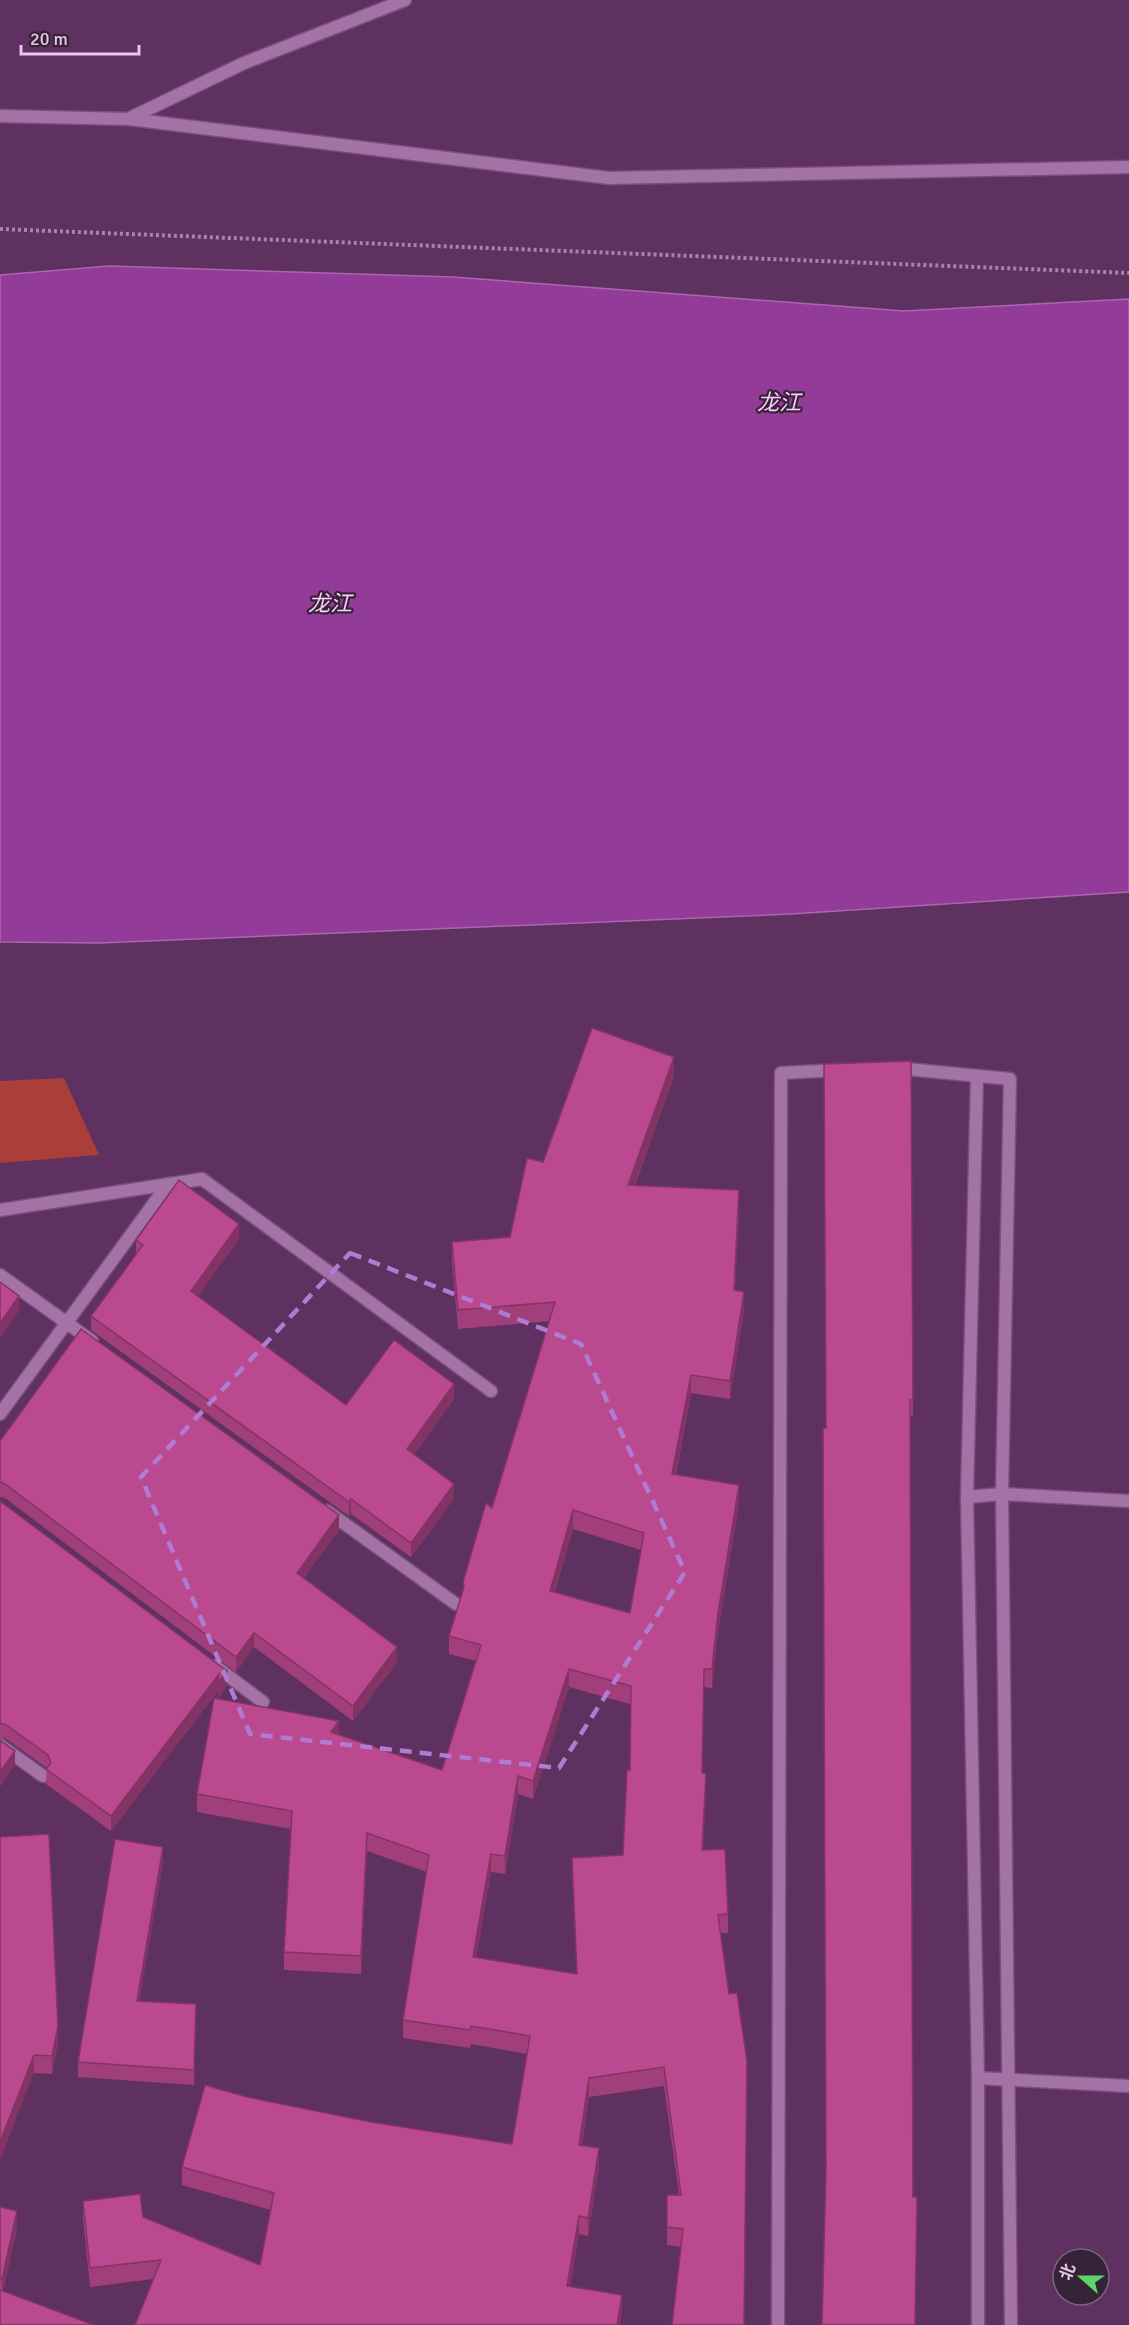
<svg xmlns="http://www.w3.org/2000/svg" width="1129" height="2325" font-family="Signika,'Noto Sans SC',sans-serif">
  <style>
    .green { fill: #aa3f3a }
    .water { fill: #933b98; stroke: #ac66af; stroke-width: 1.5 }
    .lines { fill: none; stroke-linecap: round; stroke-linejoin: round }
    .street-casing { stroke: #765078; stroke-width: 15 }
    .path { stroke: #a784a8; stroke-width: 4; stroke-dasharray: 3 3; stroke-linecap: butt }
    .street { stroke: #a472a6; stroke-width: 12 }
    .wall { fill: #a13f7b; fill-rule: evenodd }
    .shaded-wall { fill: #833364 }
    .building { fill: #bb498f; stroke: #833364; stroke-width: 1.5; fill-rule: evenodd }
    .marked { fill: none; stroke: #b07bd2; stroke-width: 4.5; stroke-dasharray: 12 8; stroke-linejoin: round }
    .labels { text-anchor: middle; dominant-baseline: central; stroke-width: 4.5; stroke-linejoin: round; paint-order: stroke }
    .water-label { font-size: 22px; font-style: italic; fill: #f9ccfa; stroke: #372338 }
  </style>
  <rect width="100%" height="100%" fill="#5e3160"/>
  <!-- green -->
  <path class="green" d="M64,1078L99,1155L0,1163V1081Z"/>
  <!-- water -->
  <path class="water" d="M109,266L453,277L904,311L1129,299V892L791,914L100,943L0,942V275Z"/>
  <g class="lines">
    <!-- street casing -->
    <g class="street-casing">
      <g id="street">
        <path d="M0,116L129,119L609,178L1129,167"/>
        <path d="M130,118L244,63L405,0"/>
        <path d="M896,1068L1010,1079L1002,1494L1011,2325"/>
        <path d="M977,1076L967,1497L978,2078V2325"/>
        <path d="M0,1210L202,1179L491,1391"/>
        <path d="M0,1275L92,1341"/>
        <path d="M0,1414L168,1184"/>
        <path d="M967,1497L1002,1494L1129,1501"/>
        <path d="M327,1511L456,1604"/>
        <path d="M215,1666L263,1702"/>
        <path d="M0,1745L43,1776"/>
        <path d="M978,2078L1129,2086"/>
        <path d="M778,2325L781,1073L839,1070"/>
      </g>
    </g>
    <!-- path -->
    <path class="path" d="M0,229L1129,273"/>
    <!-- street -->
    <use href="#street" class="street"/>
  </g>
  <!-- wall -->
  <g class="wall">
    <path d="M911,1061L913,1416H910L913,2197L915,2325L826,2171Z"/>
    <path d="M674,1076L635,1185L739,1208L735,1290L744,1310L730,1399L691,1393L676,1475L739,1503L718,1632L712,1688L704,1687L702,1773L706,1791L703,1850L728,1914V1933H721L681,2247L667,2245V2195H679L664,2086L589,2097L582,2145L599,2167L588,2236L579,2234L570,2286L622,2313L153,2279L90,2287L83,2219V2201L143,2217L260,2265L271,2210L182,2185V2167L247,2097L371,2122L512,2144L527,2054L471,2044L470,2048L403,2038V2020L427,1872L367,1851L361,1974L284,1970V1952L291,1829L197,1812V1794L339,1735L442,1770L476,1661L449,1654V1636L463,1589V1582L492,1508L550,1321L458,1329L452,1260V1242L510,1237L543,1162ZM573,1529L641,1550L630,1613L555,1592ZM569,1687L630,1704V1770L623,1855L572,1858V1876L577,1974L476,1958L491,1872L505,1874L518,1794L533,1799Z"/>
    <path d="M239,1239L198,1296L346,1405L454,1399L414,1454L454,1498L411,1557L351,1514L349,1516L91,1330V1316L136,1254V1240Z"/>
    <path d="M0,1441L339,1530L304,1578L397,1662L353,1721L254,1647L236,1672L5,1498L0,1497Z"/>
    <path d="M0,1501L227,1685L218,1698V1691L111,1831L46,1784L47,1768L5,1738H0Z"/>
    <path d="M0,1837L58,2044L52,2074L34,2073Z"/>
    <path d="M163,1861L139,2001L196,2018L194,2085L78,2077V2062Z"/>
    <path d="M0,2207L17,2229L3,2291L0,2325Z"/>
  </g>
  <!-- shaded-wall -->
  <g class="shaded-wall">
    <path d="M674,1057V1076L628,1203V1185Z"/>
    <path d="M739,1190V1208L734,1308V1290Z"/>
    <path d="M239,1224V1239L191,1306V1291Z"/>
    <path d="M744,1292V1310L730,1399V1381Z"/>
    <path d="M19,1296V1311L0,1338V1323Z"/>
    <path d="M691,1375V1393L672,1493V1474Z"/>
    <path d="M454,1384V1399L407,1464V1449Z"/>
    <path d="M454,1484V1498L411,1557V1543Z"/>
    <path d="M739,1485V1503L718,1632L712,1688V1669L718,1613Z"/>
    <path d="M351,1499V1514L349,1516V1502Z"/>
    <path d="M573,1510V1529L550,1609V1591Z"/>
    <path d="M339,1515V1530L297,1588V1573Z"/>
    <path d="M254,1633V1647L236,1672V1657Z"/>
    <path d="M397,1647V1662L353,1721V1706Z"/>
    <path d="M569,1669V1687L533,1799V1781Z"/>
    <path d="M227,1671V1685L218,1698V1691L111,1831V1816L219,1674Z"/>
    <path d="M339,1721V1740L331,1732Z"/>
    <path d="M15,1751V1766L0,1787V1772Z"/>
    <path d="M706,1773V1791L702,1869V1850Z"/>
    <path d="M518,1776V1794L505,1874V1856Z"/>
    <path d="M367,1833V1851L361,1974V1956Z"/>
    <path d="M163,1847V1861L137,2016V2001Z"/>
    <path d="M491,1854V1872L473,1975V1957Z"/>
    <path d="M58,2026V2044L52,2074V2056Z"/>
    <path d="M34,2055V2073L0,2160V2142Z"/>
    <path d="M589,2078V2097L579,2163V2145Z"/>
    <path d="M599,2148V2167L588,2236V2218Z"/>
    <path d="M17,2211V2229L2,2298V2279Z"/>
    <path d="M579,2216V2234L567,2304V2286Z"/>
    <path d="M622,2295V2313L620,2325H617Z"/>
  </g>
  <!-- building -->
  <g class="building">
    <path d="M592,1028L674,1057L628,1185L739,1190L734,1290L744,1292L730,1381L691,1375L672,1474L739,1485L718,1613L712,1669H704L702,1773H706L702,1850L725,1849L728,1914L718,1915L729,1994L737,1993L747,2061L744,2325H672L683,2229L667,2227V2195H681L664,2067L589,2078L579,2145L599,2148L588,2218L579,2216L567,2286L622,2295L617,2325H135L161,2260L90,2268L83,2201L140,2194L143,2217L260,2265L274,2193L182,2167L205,2085L247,2097L371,2122L512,2144L530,2036L471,2026L470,2030L403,2020L429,1855L367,1833L361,1956L284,1952L292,1811L197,1794L214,1698L339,1721L331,1732L442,1770L481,1645L449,1636L464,1587L463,1582L486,1503L492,1508L555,1302L458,1310L452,1242L510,1237L527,1158L543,1162ZM573,1510L644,1533L630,1613L550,1591ZM569,1669L631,1686L630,1770H627L623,1855L572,1858L577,1974L473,1957L491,1854L505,1856L518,1776L533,1781Z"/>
    <path d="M911,1061L913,1400H910L913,2197H917L915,2325H822L826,2168L823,1428H826L824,1064Z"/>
    <path d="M179,1180L239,1224L191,1291L346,1405L394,1340L454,1384L407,1449L454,1484L411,1543L351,1499L349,1502L91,1316L143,1245L136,1240Z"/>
    <path d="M0,1282L19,1296L0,1323Z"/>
    <path d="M81,1329L339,1515L297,1573L397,1647L353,1706L254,1633L236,1657L5,1484L0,1482V1441Z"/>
    <path d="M0,1501L227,1671L218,1683L219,1674L111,1816L46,1769L51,1763L48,1755L5,1724H0Z"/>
    <path d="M0,1740L15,1751L0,1772Z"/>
    <path d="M49,1834L58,2026L52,2056L34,2055L0,2142V1837Z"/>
    <path d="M115,1839L163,1847L137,2001L196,2004L194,2070L78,2062Z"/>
    <path d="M0,2207L17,2211L2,2279L0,2280Z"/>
    <path d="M0,2290L94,2325H0Z"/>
  </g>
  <!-- marked area -->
  <path class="marked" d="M350,1253L581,1344L685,1572L559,1768L250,1734L141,1477Z"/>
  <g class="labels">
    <!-- water labels -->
    <g class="water-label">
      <text x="779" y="402">龙江</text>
      <text x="330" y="603">龙江</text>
    </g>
  </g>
  <!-- north arrow -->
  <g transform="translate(1081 2277) rotate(291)"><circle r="28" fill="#372338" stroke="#7d667d" stroke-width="1.5"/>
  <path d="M0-4.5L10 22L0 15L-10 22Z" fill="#5ed56c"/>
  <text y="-9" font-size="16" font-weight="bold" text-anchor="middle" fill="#e5cae5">北</text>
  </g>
  <!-- scale -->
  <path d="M21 45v9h118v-9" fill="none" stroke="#e5cae5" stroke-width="3"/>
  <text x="30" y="45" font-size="18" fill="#e5cae5" stroke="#372338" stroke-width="4.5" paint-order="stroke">20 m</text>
</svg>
